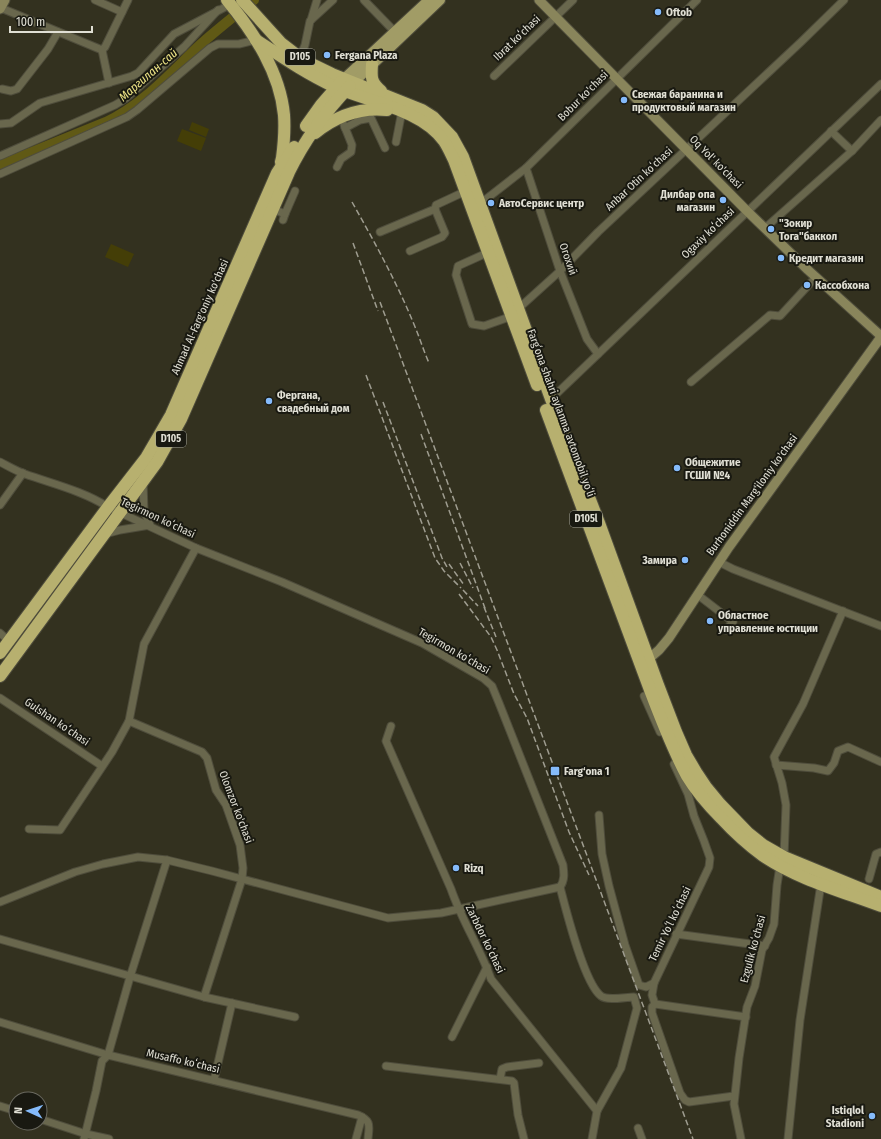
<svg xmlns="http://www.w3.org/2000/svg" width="881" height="1139" font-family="'Fira Sans Condensed',sans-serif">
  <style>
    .pitch { fill: #443e07 }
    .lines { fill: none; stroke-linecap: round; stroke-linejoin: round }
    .river { stroke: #605915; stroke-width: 10 }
    .street-casing { stroke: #4f4d3c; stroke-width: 9 }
    .secondary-casing { stroke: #4f4d3c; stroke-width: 11 }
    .primary-casing { stroke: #4f4d3c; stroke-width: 12 }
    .highway-casing { stroke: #4f4d3c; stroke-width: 14 }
    .street { stroke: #69674d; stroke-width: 7 }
    .secondary { stroke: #89855b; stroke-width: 9 }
    .primary { stroke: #a19c66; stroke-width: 10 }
    .highway { stroke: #b7b06f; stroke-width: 12 }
    .rail { stroke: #9f9d90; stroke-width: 1.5; stroke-dasharray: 6 3; stroke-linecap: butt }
    .poi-dot { fill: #85bbfb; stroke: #191911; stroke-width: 1.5 }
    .labels { text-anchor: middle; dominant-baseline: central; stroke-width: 4; stroke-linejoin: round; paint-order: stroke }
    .shield { fill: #191911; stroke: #a4a49a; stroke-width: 1 }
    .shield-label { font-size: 10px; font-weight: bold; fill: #e0dfd4 }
    .poi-label { font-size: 11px; font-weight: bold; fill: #e0dfd4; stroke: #191911; text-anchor: start }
    .street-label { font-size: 11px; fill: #e0dfd4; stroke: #191911 }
    .water-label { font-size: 12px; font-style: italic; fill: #eee486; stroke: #191911 }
  </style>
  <rect width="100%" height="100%" fill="#33311f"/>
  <!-- pitch -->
  <g class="pitch">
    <path d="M192,122L209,129L206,137L189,130Z"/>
    <path d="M182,129L206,138L201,151L177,141Z"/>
    <path d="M111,244L134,254L128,267L105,257Z"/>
  </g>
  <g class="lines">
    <!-- river -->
    <path class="river" d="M0,165L106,122C143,105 173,70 202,43C219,28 237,14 254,0"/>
    <!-- street casing -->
    <g class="street-casing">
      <g id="street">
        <path d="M95,0L122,12"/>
        <path d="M364,0L395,32"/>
        <path d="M1,8L102,50L105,47L128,0"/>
        <path d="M311,20L317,0"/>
        <path d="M102,50L109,83"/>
        <path d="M300,57L305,45L310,21L333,0"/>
        <path d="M494,76L573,0"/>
        <path d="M2,89L11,91L17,89L48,49L58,32"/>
        <path d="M0,124L11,123L40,103L132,76L138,73L174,34L231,4"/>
        <path d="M345,128L360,120L371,118L385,148"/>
        <path d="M831,131L852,151"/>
        <path d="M396,142L402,111"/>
        <path d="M0,156L115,105L125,99L184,47L218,10"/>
        <path d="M337,167L341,159L351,152L352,145L344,125"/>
        <path d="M526,168L560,271L587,339L598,354"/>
        <path d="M0,174L127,117L137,110L210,48L218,44H239L256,40"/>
        <path d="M481,203L526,168L697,0"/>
        <path d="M273,209L285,214L283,220"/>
        <path d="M285,214L295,191"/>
        <path d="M765,228L852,151L881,120"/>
        <path d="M380,232L435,209L436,205L466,191"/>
        <path d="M410,251L442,237L445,233L435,209"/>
        <path d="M489,252L458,266L456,275L472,324L484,326L512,316"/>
        <path d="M519,308L560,271L598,232L801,42L844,0"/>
        <path d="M691,382L770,315L780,316L816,277"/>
        <path d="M551,399L881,84"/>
        <path d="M0,462C8,466 16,471 25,474C53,484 83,491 108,507L196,548L282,582L422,643L483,678L492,686L499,703L563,865C564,873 565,880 560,887C566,910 584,983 601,996C608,1001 625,997 634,997L637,1008L621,1068L597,1111"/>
        <path d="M0,505L23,473"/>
        <path d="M105,534L120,530L150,525L144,511L143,482"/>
        <path d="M719,562L733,569L881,626"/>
        <path d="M698,595L733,622L726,630"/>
        <path d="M0,633L9,641"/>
        <path d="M644,696L660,732"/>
        <path d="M0,698L102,766"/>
        <path d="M129,721L202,752L207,758L216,790L226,805L240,845L243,868L242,879L204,997"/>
        <path d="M391,726L386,741L451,889C462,921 480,948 491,979L597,1111L592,1139"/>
        <path d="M776,765L814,768L828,771L834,763L838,751L848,747L881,762"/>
        <path d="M599,815L602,854L609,886L625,945L639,985L646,987L654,983L709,867L710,858L704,841L694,816L688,794L674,764"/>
        <path d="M29,829L60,830L112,752L129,721L144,644L196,548"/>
        <path d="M869,879L876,854L881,852"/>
        <path d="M0,902L75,872L103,864L138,857L167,860L212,871L388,918L441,913L560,887"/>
        <path d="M676,934L765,946"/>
        <path d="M0,939L204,997L295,1017"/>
        <path d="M654,983L652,995L655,1004L652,1007V1013L680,1093L685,1100L689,1102L734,1096"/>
        <path d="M655,1004L746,1017"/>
        <path d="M0,1022L108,1055L358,1115C372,1121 369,1126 368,1139"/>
        <path d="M452,1037L487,967"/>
        <path d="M386,1066L512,1081L514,1083L518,1115L524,1139"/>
        <path d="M500,1079L502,1069L507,1067L539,1063"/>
        <path d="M214,1080L232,1003"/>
        <path d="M0,1106L16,1111"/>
        <path d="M40,1119L86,1134L109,1139"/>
        <path d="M638,1128L642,1139"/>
        <path d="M84,1139L96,1091L102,1061L108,1055L130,977L167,860"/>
        <path d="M356,1139L362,1117"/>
        <path d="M741,1139L734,1104L739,1058L747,1007L755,986L762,950L769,938L774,924L777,885L780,866L784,857L786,805L782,783L774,757L803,704L843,611"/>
        <path d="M788,1139L800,1020L821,884"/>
      </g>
    </g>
    <!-- secondary casing -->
    <g class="secondary-casing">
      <g id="secondary">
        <path d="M539,0L747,211L808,270L881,336"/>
        <path d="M0,9L5,0"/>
        <path d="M645,662L659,650L669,638L729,547L881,337"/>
      </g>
    </g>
    <!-- primary casing -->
    <g class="primary-casing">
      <g id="primary">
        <path d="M344,79L429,0"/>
        <path d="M354,82L440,0"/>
      </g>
    </g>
    <!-- highway casing -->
    <g class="highway-casing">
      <g id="highway">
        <path d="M227,0C254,33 280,72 284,115C285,129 284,143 282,158L281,162"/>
        <path d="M242,0L281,43L303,60L332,74L422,110L433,117L452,137L463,157L551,399L599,523L658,685L676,732L686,755L696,772L706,787L720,804L748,833L763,845L784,857L881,897"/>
        <path d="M256,40C282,57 307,74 335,87C369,102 421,109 444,141C448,147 451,154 454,160L537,385"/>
        <path d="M372,64C371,78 371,82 381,91"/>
        <path d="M306,126L321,105L341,82"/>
        <path d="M315,133C336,116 360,107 387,110"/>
        <path d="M546,410L650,690C661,719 672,748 687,776C696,791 709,806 721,818C734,832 747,844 762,855C797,879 841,891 881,906"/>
        <path d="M0,653L108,507L146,458L171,415L277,173L294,147"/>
        <path d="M0,676L157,462L181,419L289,172C305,139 325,112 350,86"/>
      </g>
    </g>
    <!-- street -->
    <use href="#street" class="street"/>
    <!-- secondary -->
    <use href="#secondary" class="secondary"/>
    <!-- primary -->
    <use href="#primary" class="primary"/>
    <!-- highway -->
    <use href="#highway" class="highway"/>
    <!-- rail -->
    <g class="rail">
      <path d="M352,202C374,241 396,281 413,322C419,336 423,349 429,363"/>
      <path d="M353,243L378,311"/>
      <path d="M380,302L693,1139"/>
      <path d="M366,375L435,558L444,571L461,588"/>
      <path d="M383,402L442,558L447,567"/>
      <path d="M421,434L486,611"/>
      <path d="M460,563L473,588"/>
      <path d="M449,564L464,585"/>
      <path d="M463,590L478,606"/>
      <path d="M459,594L491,637L497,650L514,694L527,718L569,832L589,875"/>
      <path d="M484,607L496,637"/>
    </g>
  </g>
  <!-- markers -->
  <g class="poi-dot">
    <circle cx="658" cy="12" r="4"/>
    <circle cx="327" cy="55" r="4"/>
    <circle cx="624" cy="100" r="4"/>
    <circle cx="723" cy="200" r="4"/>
    <circle cx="491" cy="203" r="4"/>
    <circle cx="771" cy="229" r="4"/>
    <circle cx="781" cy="258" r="4"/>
    <circle cx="807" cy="285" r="4"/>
    <circle cx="269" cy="401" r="4"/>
    <circle cx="677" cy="468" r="4"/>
    <circle cx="685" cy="560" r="4"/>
    <circle cx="710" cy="621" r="4"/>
    <rect x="550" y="766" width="10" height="10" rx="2"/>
    <circle cx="456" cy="868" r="4"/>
    <circle cx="872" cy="1116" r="4"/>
  </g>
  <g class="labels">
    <!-- shield labels -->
    <g class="shield">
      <rect x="285" y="49" width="30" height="16" rx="3"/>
      <rect x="156" y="431" width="30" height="16" rx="3"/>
      <rect x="570" y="511" width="32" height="16" rx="3"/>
    </g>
    <g class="shield-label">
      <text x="300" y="57">D105</text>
      <text x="171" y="439">D105</text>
      <text x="586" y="519">D105l</text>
    </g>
    <!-- poi labels -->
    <g class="poi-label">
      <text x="666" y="12">Oftob</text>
      <text x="335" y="55">Fergana Plaza</text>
      <text x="632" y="94">Свежая баранина и<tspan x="632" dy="13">продуктовый магазин</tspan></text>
      <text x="715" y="194" text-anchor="end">Дилбар опа<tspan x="715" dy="13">магазин</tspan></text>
      <text x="499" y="203">АвтоСервис центр</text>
      <text x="779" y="223">"Зокир<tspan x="779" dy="13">Тога"баккол</tspan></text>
      <text x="789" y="258">Кредит магазин</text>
      <text x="815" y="285">Кассобхона</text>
      <text x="277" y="395">Фергана,<tspan x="277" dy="13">свадебный дом</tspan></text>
      <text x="685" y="462">Общежитие<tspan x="685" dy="13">ГСШИ №4</tspan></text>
      <text x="677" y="560" text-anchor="end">Замира</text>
      <text x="718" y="615">Областное<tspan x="718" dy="13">управление юстиции</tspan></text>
      <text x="564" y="771">Farg‘ona 1</text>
      <text x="464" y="868">Rizq</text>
      <text x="864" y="1110" text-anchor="end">Istiqlol<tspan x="864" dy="13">Stadioni</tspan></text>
    </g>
    <!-- street labels -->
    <g class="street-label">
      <text transform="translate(517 38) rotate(-44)">Ibrat koʻchasi</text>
      <text transform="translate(583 96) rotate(-45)">Bobur ko'chasi</text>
      <text transform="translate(716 162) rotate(45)">Oq Yol' ko'chasi</text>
      <text transform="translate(639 179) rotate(-43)">Anbar Otin koʻchasi</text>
      <text transform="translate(708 233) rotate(-44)">Ogaxiy koʻchasi</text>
      <text transform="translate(568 259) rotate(71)">Огохий</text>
      <text transform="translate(200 317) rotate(-66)">Ahmad Al-Farg'oniy ko'chasi</text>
      <text transform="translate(561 413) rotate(70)">Fargʻona shahri aylanma avtomobil yoʻli</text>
      <text transform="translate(752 495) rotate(-54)">Burhoniddin Marg'iloniy ko'chasi</text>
      <text transform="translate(158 518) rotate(25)">Tegirmon koʻchasi</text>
      <text transform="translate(454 651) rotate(30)">Tegirmon koʻchasi</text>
      <text transform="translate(57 722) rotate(34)">Gulshan koʻchasi</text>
      <text transform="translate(236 807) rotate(69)">Olomzor ko'chasi</text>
      <text transform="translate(670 924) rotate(-64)">Temir Yoʻl koʻchasi</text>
      <text transform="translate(485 939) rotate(64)">Zarbdor koʻchasi</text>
      <text transform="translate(753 949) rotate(-75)">Ezgulik koʻchasi</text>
      <text transform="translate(183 1061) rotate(13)">Musaffo koʻchasi</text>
    </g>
    <!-- water labels -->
    <g class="water-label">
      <text transform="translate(148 75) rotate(-41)">Маргилан-сай</text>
    </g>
  </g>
  <!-- north arrow -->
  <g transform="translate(28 1111) rotate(273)"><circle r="19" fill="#191911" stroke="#69685f"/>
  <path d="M0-3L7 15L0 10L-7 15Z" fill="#85bbfb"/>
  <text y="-6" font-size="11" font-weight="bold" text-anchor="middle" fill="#e0dfd4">N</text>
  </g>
  <!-- scale -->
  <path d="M10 26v6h82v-6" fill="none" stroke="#e0dfd4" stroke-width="2"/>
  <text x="16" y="26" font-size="12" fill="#e0dfd4" stroke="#191911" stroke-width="3" paint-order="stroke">100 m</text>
</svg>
